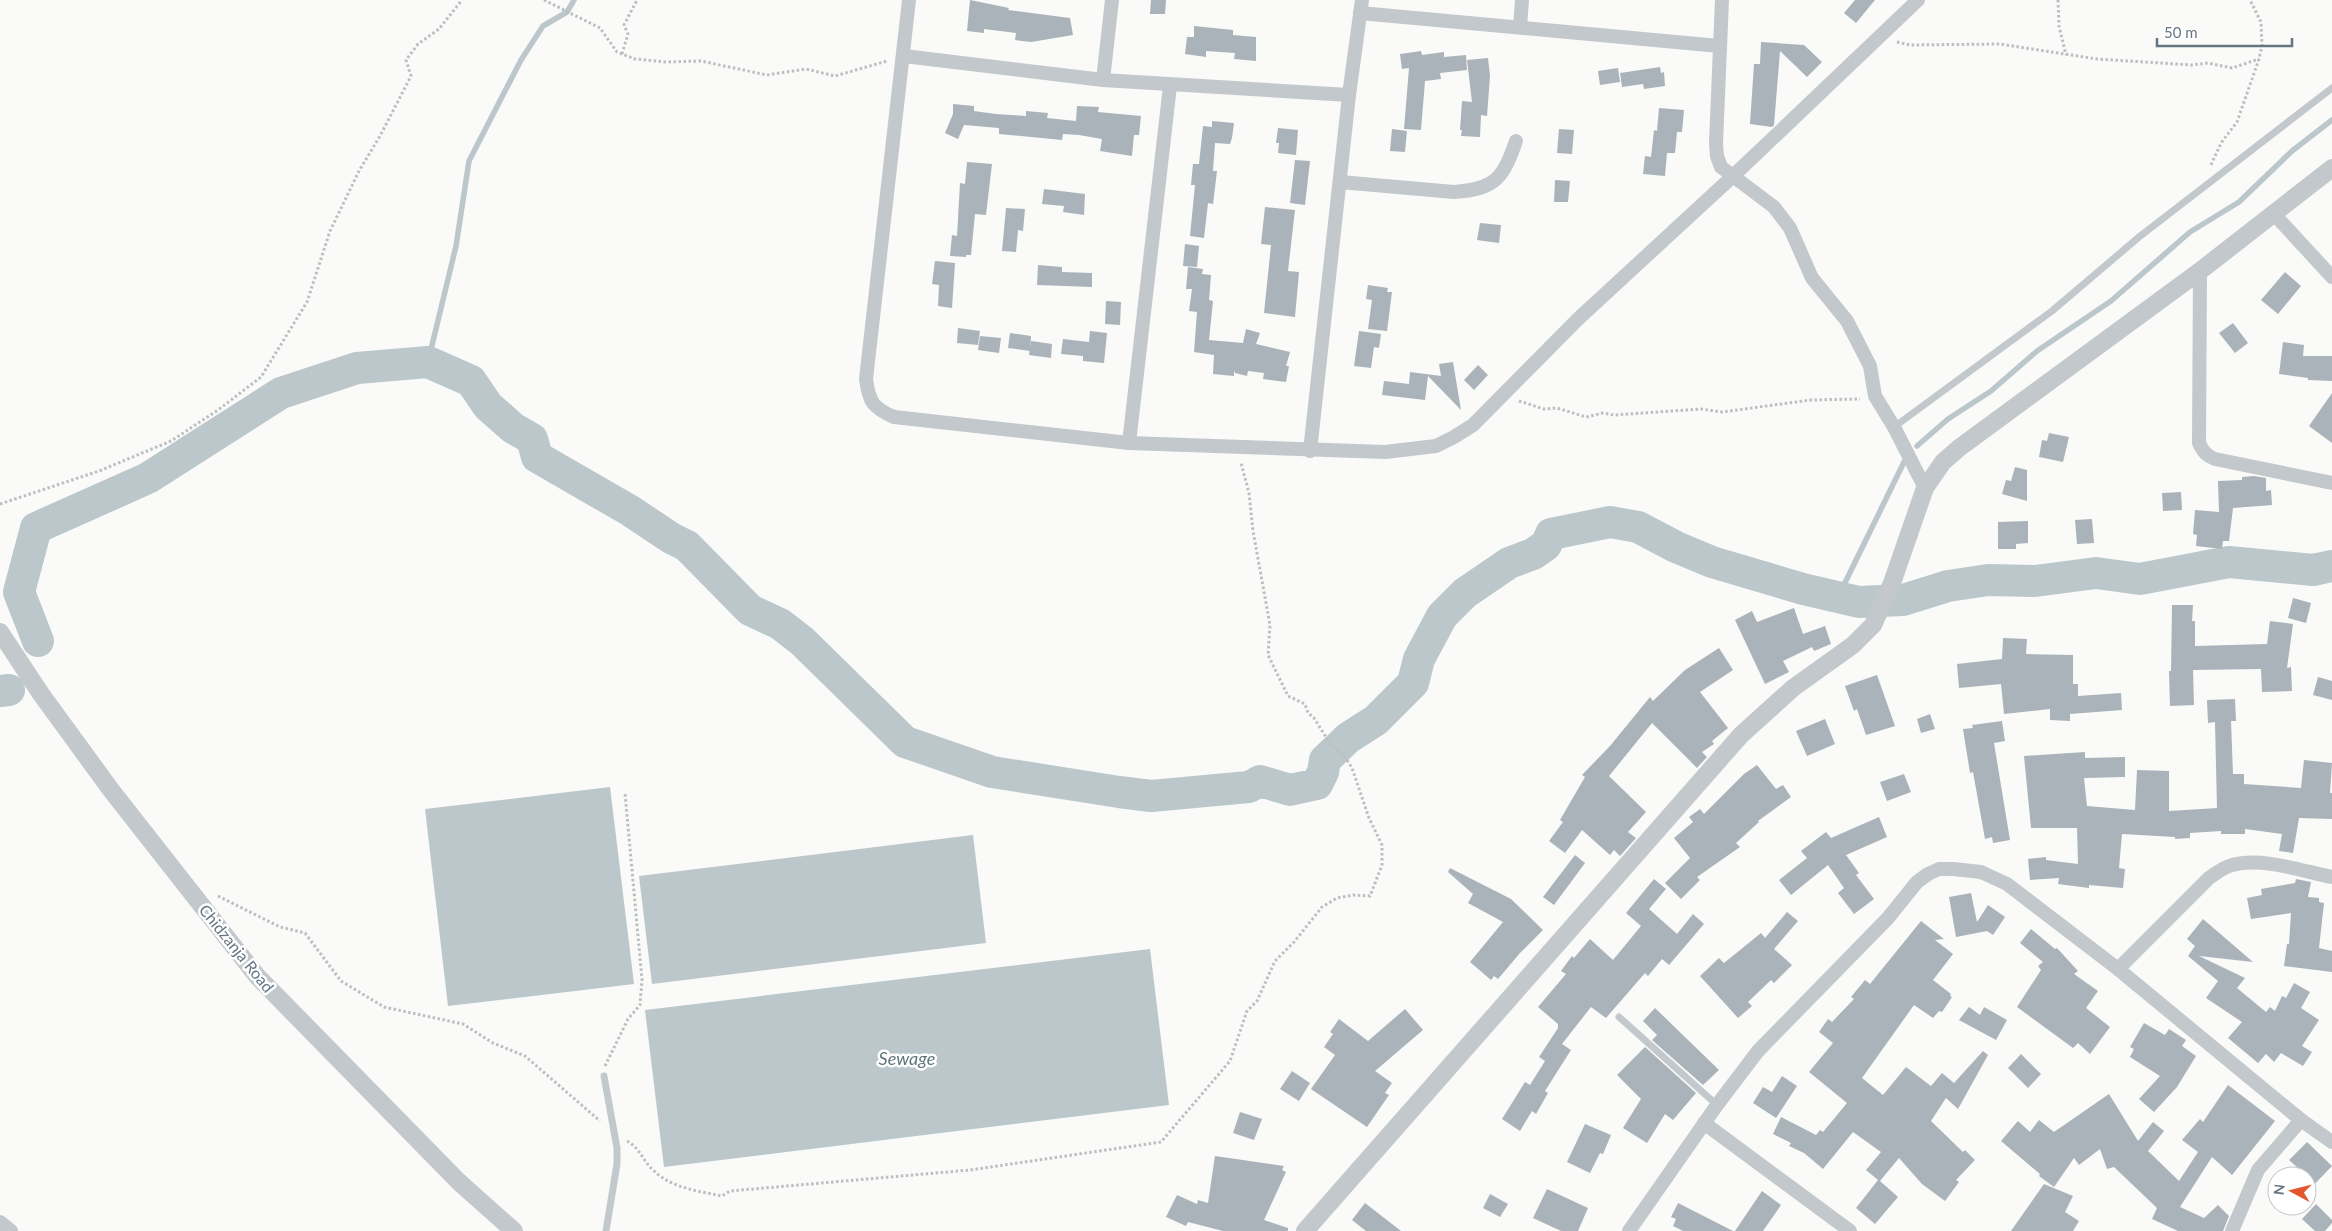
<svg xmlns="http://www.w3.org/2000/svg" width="2332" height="1231" font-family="Lato,sans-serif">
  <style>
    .water { fill: #bbc7cb }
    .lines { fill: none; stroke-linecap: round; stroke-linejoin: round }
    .stream { stroke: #bbc7cb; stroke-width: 5.5 }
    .river { stroke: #bbc7cb; stroke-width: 32 }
    .building { fill: #aab3b9 }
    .path { stroke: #bbbfc2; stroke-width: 3; stroke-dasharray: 2.5 2.5; stroke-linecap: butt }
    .service { stroke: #c3c8cc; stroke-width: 7 }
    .minor { stroke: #c3c8cc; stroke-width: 14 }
    .tertiary { stroke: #c3c8cc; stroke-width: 18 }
    .labels { text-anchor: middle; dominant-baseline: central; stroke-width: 5; stroke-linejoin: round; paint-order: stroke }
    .street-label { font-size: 16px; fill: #657683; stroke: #fff }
    .water-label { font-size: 18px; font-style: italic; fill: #60757c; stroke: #fff }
  </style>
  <rect width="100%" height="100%" fill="#fafaf8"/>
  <!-- water -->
  <g class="water">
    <path d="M610,787L634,984L448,1006L425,809Z"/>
    <path d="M973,835L986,943L652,984L639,876Z"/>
    <path d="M1150,949L1169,1105L664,1167L645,1010Z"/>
  </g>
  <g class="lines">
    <!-- stream -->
    <g class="stream">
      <path d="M428,362L456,246L469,161L521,60L543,26L567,12L574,0"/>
      <path d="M1917,446L1948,419L1991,391L2037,351L2111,301L2190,232L2239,202L2292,151L2332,120"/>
      <path d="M1838,597L1905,460"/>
    </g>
    <!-- river -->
    <g class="river">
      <path d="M38,641L19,592L36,528L148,478L281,393L357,368L428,362L471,381L488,406L513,428L532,439L537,457L629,510L671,538L687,546L750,610L780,624L802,641L905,742L992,772L1119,792L1151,796L1249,787L1260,781L1290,790L1317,784L1323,772L1325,760L1348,738L1376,720L1413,683L1419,659L1442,616L1465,593L1509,563L1533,554L1546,545L1551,534L1610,522L1638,527L1676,547L1712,562L1803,589L1859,602L1903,600L1948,586L1988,580L2035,581L2096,573L2140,579L2229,562L2313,570L2332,566"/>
      <path d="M0,691L9,690"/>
    </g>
  </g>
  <!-- building -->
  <g class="building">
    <path d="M970,0L1009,8L1008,10L1070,18L1073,35L1031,42L1015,40L1016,33L984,29V33L967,31Z"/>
    <path d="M1151,0H1166L1165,14H1150Z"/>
    <path d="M1855,0H1875L1856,23L1844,13Z"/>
    <path d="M1194,26L1233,30V35L1256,37V61L1234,59L1235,53L1206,51V57L1185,54L1187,37H1194Z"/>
    <path d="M1761,42L1804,45L1822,62L1807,77L1780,51L1774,125L1772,127L1750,124L1754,64H1760Z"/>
    <path d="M1421,51L1422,55L1444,52V57L1466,55L1467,70L1440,73L1441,79L1425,81L1421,130L1404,129L1409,68L1402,69L1400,54Z"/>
    <path d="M1488,58L1490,76L1487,116L1481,115L1480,137L1461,136L1462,130H1460L1462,101L1472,102L1467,60Z"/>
    <path d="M1660,67L1661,73L1664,72L1665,86L1644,89L1643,84L1622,87L1620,73Z"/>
    <path d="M1618,68L1620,82L1600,85L1598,71Z"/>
    <path d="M953,104L974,106V111L996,114L1026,116V111L1048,113L1047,118L1076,121L1077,106L1099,107L1098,112L1141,116L1139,135H1134L1132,156L1100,151L1102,139L1079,135L1063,134L1062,140L999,134V128L964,125L958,139L945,133L953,114Z"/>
    <path d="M1659,108L1684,110L1682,132H1677L1675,153H1667L1665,176L1643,174L1645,156L1651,157L1654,130L1657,131Z"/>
    <path d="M1212,121L1234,123L1232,138L1230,144L1215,143L1213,171H1217L1213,204L1208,203L1204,238L1190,236L1195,185H1191L1193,164H1199L1203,126L1212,127Z"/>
    <path d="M1278,128L1298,130L1296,155L1278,153L1279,143H1276Z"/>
    <path d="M1392,129L1407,131L1405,152L1390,151Z"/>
    <path d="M1559,129L1574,130L1572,154L1557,153Z"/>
    <path d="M1295,160L1310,161L1305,205L1290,203Z"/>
    <path d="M967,162L992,164L986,215L975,214L971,255H966V257L950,256L952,235L957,236L960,183L965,184Z"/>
    <path d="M1555,180L1570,181L1568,202H1554Z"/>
    <path d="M1044,189L1085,194L1084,215L1063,212L1064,206L1042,204Z"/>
    <path d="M1265,207L1295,210L1288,271L1299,272L1295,317L1264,313L1271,245L1261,244Z"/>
    <path d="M1006,208L1025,209L1023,231L1018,230L1016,252L1002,251Z"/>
    <path d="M1480,223L1501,225L1499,243L1477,240Z"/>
    <path d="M1185,244L1199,246L1197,267L1183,266Z"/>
    <path d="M935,261L955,263L952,308L938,306L939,285L932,284Z"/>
    <path d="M1038,265L1062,267V272L1092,273V287L1037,285Z"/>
    <path d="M1188,267L1203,269L1202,274L1211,275L1209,300L1213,301L1209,340L1243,343L1246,329L1260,333L1256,344L1290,352L1286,366H1289L1286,382L1263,379L1264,373L1248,371L1247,376L1235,373L1234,370V376L1213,374L1214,355L1194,352L1197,312L1189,311L1192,289H1186Z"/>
    <path d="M2285,272L2301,286L2278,314L2261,300Z"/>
    <path d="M1368,285L1388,288L1387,292H1392L1387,331L1368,329L1372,300L1366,299Z"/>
    <path d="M1106,301L1121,302L1120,325L1105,324Z"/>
    <path d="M2233,323L2248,343L2235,353L2219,333Z"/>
    <path d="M958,328L980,331L978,345L957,343Z"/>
    <path d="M1090,331L1107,333L1104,363L1083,361V356L1061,354L1063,339L1089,342Z"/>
    <path d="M1359,331L1381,334L1379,348L1374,347L1371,368L1354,366Z"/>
    <path d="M1010,333L1031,336L1030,351L1008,348Z"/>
    <path d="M980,336L1001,338L999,353L978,350Z"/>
    <path d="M1031,341L1052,344L1051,358L1029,355Z"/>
    <path d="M2283,342L2304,345L2303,356H2332V381L2308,380V378L2279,374Z"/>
    <path d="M1453,362L1461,410L1428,376L1425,400L1382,395L1384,381L1409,384L1410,372L1441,376L1439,364Z"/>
    <path d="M1478,365L1488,375L1474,390L1464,380Z"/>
    <path d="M2332,393V443L2309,426Z"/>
    <path d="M2049,433L2069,437L2063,462L2039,457L2042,440L2047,441Z"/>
    <path d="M2015,467L2027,470V501L2002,494L2006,480L2011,481Z"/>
    <path d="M2254,476L2266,478V491L2271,490L2272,505L2233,508L2229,541H2223L2222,549L2196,546L2197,535L2193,534L2195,510L2219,512L2218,481L2242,480V477Z"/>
    <path d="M2181,492L2182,510L2163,511L2162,493Z"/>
    <path d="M2092,519L2094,543L2077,544L2075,520Z"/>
    <path d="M2028,521V543L2016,544V549H1998V522Z"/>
    <path d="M2293,598L2311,603L2306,623L2288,618Z"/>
    <path d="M2172,605H2193L2192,621H2195V646L2267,644L2270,621L2293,624L2287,668L2291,667L2292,691L2262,692L2261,669L2193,670L2194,705L2170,706L2169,671H2171Z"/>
    <path d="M1794,608L1803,634L1825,626L1831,644L1814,651L1812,647L1783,661L1789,672L1765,684L1735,620L1752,611L1757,622Z"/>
    <path d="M2003,638L2027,639L2026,654L2073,655V684H2078V696L2121,693L2122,710L2070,714V721L2050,720V709L2004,714L2001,684L1959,688L1957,664L2002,659Z"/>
    <path d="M1719,648L1733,670L1700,692L1728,728L1712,741L1714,744L1702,752L1707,757L1697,768L1652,723L1609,776L1646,812L1628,832L1636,838L1620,856L1614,850L1610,855L1582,830L1565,853L1549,841L1563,822L1560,820L1585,777L1582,775L1610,746L1650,697L1653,701L1685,670Z"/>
    <path d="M1877,675L1895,726L1866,735L1857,709L1854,711L1845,686Z"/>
    <path d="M2318,677L2332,681V700L2313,695Z"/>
    <path d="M2235,699L2236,721H2231L2233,774H2244V784L2301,788L2304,760L2332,763L2330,793H2332V819L2299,818L2293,853L2279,851L2282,834L2245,829V834H2221V831L2190,833V838L2175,839V837L2122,834L2119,868L2125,869L2123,888L2089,885V888L2058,884L2059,878L2030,880L2028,859L2046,857V860L2078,864L2077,828H2031L2024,756L2085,752V758L2125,757V777L2084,778L2087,806L2135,810L2137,770L2169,771V811L2217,808L2215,722L2208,723L2207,700Z"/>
    <path d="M1930,714L1935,729L1921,733L1917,719Z"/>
    <path d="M1825,719L1835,744L1807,756L1796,731Z"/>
    <path d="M2002,721L2005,741L1994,743L2010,840L1993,843L1992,837L1985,839L1973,772L1970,773L1963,729L1973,728L1972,725Z"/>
    <path d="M1757,765L1776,789L1783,785L1791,797L1758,821L1759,822L1736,843L1740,847L1697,877L1700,880L1681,899L1665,883L1690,858L1674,838L1693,822L1689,817L1700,809L1704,814L1744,774Z"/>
    <path d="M1904,774L1911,792L1887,801L1880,782Z"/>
    <path d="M1879,817L1887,837L1846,855L1859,873L1856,875L1874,899L1854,914L1838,893L1844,888L1828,865L1791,895L1779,880L1807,858L1801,851L1826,832L1831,838Z"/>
    <path d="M1575,855L1585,863L1554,905L1543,897Z"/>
    <path d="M1450,868L1511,899L1543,930L1520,953L1498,979L1494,976L1491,980L1470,962L1503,922L1468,903L1473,894L1448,872Z"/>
    <path d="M1654,879L1666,889L1649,909L1677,934L1693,914L1704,924L1669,965L1662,959L1648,976L1645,973L1606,1018L1591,1007L1562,1044L1571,1050L1545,1091L1548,1093L1536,1114L1532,1111L1520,1131L1502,1119L1525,1082L1530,1085L1545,1061L1539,1057L1558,1028V1024L1538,1007L1566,974L1561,971L1572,956L1574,958L1590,939L1613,960L1641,926L1626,913Z"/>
    <path d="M2296,879L2311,882L2308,897L2319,898V902L2324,903L2319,948L2332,951V972L2284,966L2287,944H2289L2291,913L2251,919L2247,898L2262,895L2261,889L2295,883Z"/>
    <path d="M1971,893L1977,922L1988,905L2005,917L1993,935L1987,931L1956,937L1949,897Z"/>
    <path d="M1787,912L1798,921L1774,949L1792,965L1774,983L1771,980L1748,1002L1752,1006L1738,1018L1700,976L1719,958L1724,963L1761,933L1765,938Z"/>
    <path d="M2203,919L2253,962L2199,956L2245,978L2237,988L2266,1012L2270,1007L2275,1011L2282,996L2286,998L2294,983L2310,992L2301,1008L2319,1020L2302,1046L2312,1052L2303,1066L2281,1053L2274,1062L2266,1054L2258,1063L2228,1038L2242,1022L2206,998L2218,981L2188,956L2195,946L2187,939Z"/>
    <path d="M1921,921L1944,939L1935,940L1953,954L1933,980L1951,994L1950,996L1952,997L1942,1012L1939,1011L1933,1018L1914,1005L1862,1078L1883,1095L1906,1067L1931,1086L1942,1073L1954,1083L1983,1051L1988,1055L1958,1109L1946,1098L1931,1121L1963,1152L1965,1150L1975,1160L1956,1180L1959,1182L1945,1201L1922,1184L1899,1158L1880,1181L1898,1197L1875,1224L1856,1208L1878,1180L1866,1170L1881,1152L1853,1132L1823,1169L1804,1153L1789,1146L1791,1143L1773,1134L1781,1117L1816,1135L1820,1130L1823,1132L1847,1103L1809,1072L1833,1043L1819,1032L1828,1019L1832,1022L1854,999L1851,997L1865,980L1870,984Z"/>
    <path d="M2031,929L2055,949L2057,948L2078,971L2074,974L2098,991L2086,1008L2110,1027L2090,1054L2078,1043L2073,1048L2017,1007L2041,970L2038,966L2043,962L2020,943Z"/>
    <path d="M1969,1007L1980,1015L1984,1007L2007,1020L1996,1040L1959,1020Z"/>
    <path d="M1655,1008L1719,1070L1703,1085L1652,1040L1657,1035L1643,1021Z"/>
    <path d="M1405,1009L1423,1030L1375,1071L1392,1083L1385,1093L1389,1095L1367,1127L1311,1089L1335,1055L1324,1047L1333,1034L1330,1032L1339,1019L1368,1041Z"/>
    <path d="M2144,1023L2165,1035L2169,1029L2186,1040L2182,1046L2196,1056L2177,1087L2154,1112L2139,1099L2160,1076L2130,1057L2134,1049L2130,1047Z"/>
    <path d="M1645,1047L1696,1093L1673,1120L1665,1114L1647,1143L1623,1128L1641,1099L1617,1075Z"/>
    <path d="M2021,1054L2041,1074L2028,1088L2008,1068Z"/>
    <path d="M1292,1071L1310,1083L1299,1101L1280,1089Z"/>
    <path d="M1782,1076L1797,1086L1776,1118L1753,1103L1763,1087L1772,1092Z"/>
    <path d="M2228,1085L2275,1121L2232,1175L2212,1157L2180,1207L2204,1218L2218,1205L2229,1216L2223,1231H2178L2152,1219L2157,1208L2114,1167L2107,1169L2100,1149L2079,1165L2074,1158L2054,1187L2039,1176L2040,1174L2001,1141L2018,1121L2030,1132L2039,1120L2054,1132L2109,1094L2138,1141L2153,1122L2164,1131L2148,1151L2179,1181L2198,1152L2182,1140L2200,1119L2203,1122Z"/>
    <path d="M1240,1112L1262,1119L1254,1140L1233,1133Z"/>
    <path d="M1585,1124L1611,1135L1603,1154L1600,1153L1590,1173L1567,1162Z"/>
    <path d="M2307,1142L2332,1166L2307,1192V1176L2289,1160Z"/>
    <path d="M1215,1156L1284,1166L1282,1170L1286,1172L1264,1220L1288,1228V1231H1223L1188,1222L1186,1226L1166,1217L1177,1195L1197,1204L1198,1200L1208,1203Z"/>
    <path d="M2044,1184L2073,1196L2065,1212L2079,1221L2073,1231H2011Z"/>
    <path d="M1547,1189L1588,1208L1578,1231H1561L1533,1218Z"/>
    <path d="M1762,1191L1781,1205L1763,1231H1735Z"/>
    <path d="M1490,1194L1508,1204L1500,1217L1483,1208Z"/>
    <path d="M1365,1203L1401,1231H1366L1352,1220Z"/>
    <path d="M1678,1203L1733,1231H1683L1673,1226L1676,1219L1671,1217Z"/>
    <path d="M2316,1204L2332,1220V1223L2325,1231H2315L2302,1219Z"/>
  </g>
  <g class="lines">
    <!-- path -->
    <g class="path">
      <path d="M544,0L600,28L617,52L635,59L665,62L701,61L767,75L806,69L835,76L887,61"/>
      <path d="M2058,0L2059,26L2066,55"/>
      <path d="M1897,42L1910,45L2000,44L2097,59L2192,65L2208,63L2232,68L2259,59"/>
      <path d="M622,54L628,34L624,25L637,0"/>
      <path d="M2211,165L2221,143L2237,122L2259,59L2262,46L2261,22L2250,0"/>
      <path d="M1519,401L1544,409L1557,408L1586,417L1603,413L1614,415L1701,409L1722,412L1811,400L1860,399"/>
      <path d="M0,504L99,471L171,441L218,410L261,377L307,302L330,231L359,171L380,136L411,76L406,60L418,44L439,29L462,0"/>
      <path d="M218,896L280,927L305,933L341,981L384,1007L463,1024L493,1043L525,1056L600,1121"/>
      <path d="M605,1066L628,1019L640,1005L642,980L625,793"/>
      <path d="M627,1141C640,1148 643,1161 653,1170C671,1188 698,1191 722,1196L730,1191L970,1170L1161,1142L1230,1061L1247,1011L1257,1001L1275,961L1294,942L1322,907L1337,898L1353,895L1370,896L1382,865V845L1369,818L1352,768L1345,757L1331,745L1314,718L1308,713L1305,704L1288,696L1268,655L1270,625L1253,531L1249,493L1241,463"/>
    </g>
    <!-- service -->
    <g class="service">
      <path d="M1894,427L2052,311L2139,237L2332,88"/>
      <path d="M1619,1017L1717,1105"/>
      <path d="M604,1076L617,1148V1164L606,1231"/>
    </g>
    <!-- minor -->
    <g class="minor">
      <path d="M909,0L866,379C869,402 873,408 894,417L1129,443L1385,452L1436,446L1454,437L1473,425L1578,319L1732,177L1918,0"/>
      <path d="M1722,0L1716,143L1717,156L1721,167L1774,207L1790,228L1812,278L1847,321L1870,366L1875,396L1894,427L1925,488"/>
      <path d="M1360,13L1719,46"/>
      <path d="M1520,27L1522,0"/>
      <path d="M904,56L1103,80L1349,95"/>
      <path d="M1103,80L1112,0"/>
      <path d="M1340,182L1454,192C1496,189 1503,178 1516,141"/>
      <path d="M2273,213L2332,277"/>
      <path d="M2200,271L2199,443C2203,452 2207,456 2215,459L2332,483"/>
      <path d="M1129,443L1170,86"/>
      <path d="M1310,451L1349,95L1362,0"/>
      <path d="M2118,969L2209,878C2216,873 2224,867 2232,865C2263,857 2302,871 2332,877"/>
      <path d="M1704,1123L1850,1231"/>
      <path d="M0,1222L11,1231"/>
      <path d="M1629,1231L1717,1105L1758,1051L1888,918L1917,882L1928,874L1939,869H1953L1981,872L2007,884L2118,969L2301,1120L2332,1142"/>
      <path d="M2232,1231L2258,1170L2301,1120"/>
    </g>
    <!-- tertiary -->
    <g class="tertiary">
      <path d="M0,632L41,694L111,790L257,976L459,1182L514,1231"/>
      <path d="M1305,1231L1741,735L1793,688L1853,645L1873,625L1892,583L1925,488L1943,462L1959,448L2200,271L2332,168"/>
    </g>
  </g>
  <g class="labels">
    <!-- street labels -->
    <g class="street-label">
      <text transform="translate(237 948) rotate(51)">Chidzanja Road</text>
    </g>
    <!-- water labels -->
    <g class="water-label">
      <text x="907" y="1058">Sewage</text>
    </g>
  </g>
  <!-- north arrow -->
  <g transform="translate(2292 1191) rotate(277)"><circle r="24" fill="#ffffff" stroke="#c1c8cd"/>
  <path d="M0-4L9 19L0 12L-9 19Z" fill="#e4572e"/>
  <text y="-8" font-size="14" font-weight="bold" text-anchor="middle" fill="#657683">N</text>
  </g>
  <!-- scale -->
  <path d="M2157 38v8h135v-8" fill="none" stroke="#657683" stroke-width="2.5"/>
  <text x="2164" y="38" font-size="15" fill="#657683" stroke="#ffffff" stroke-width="4" paint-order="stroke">50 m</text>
</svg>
